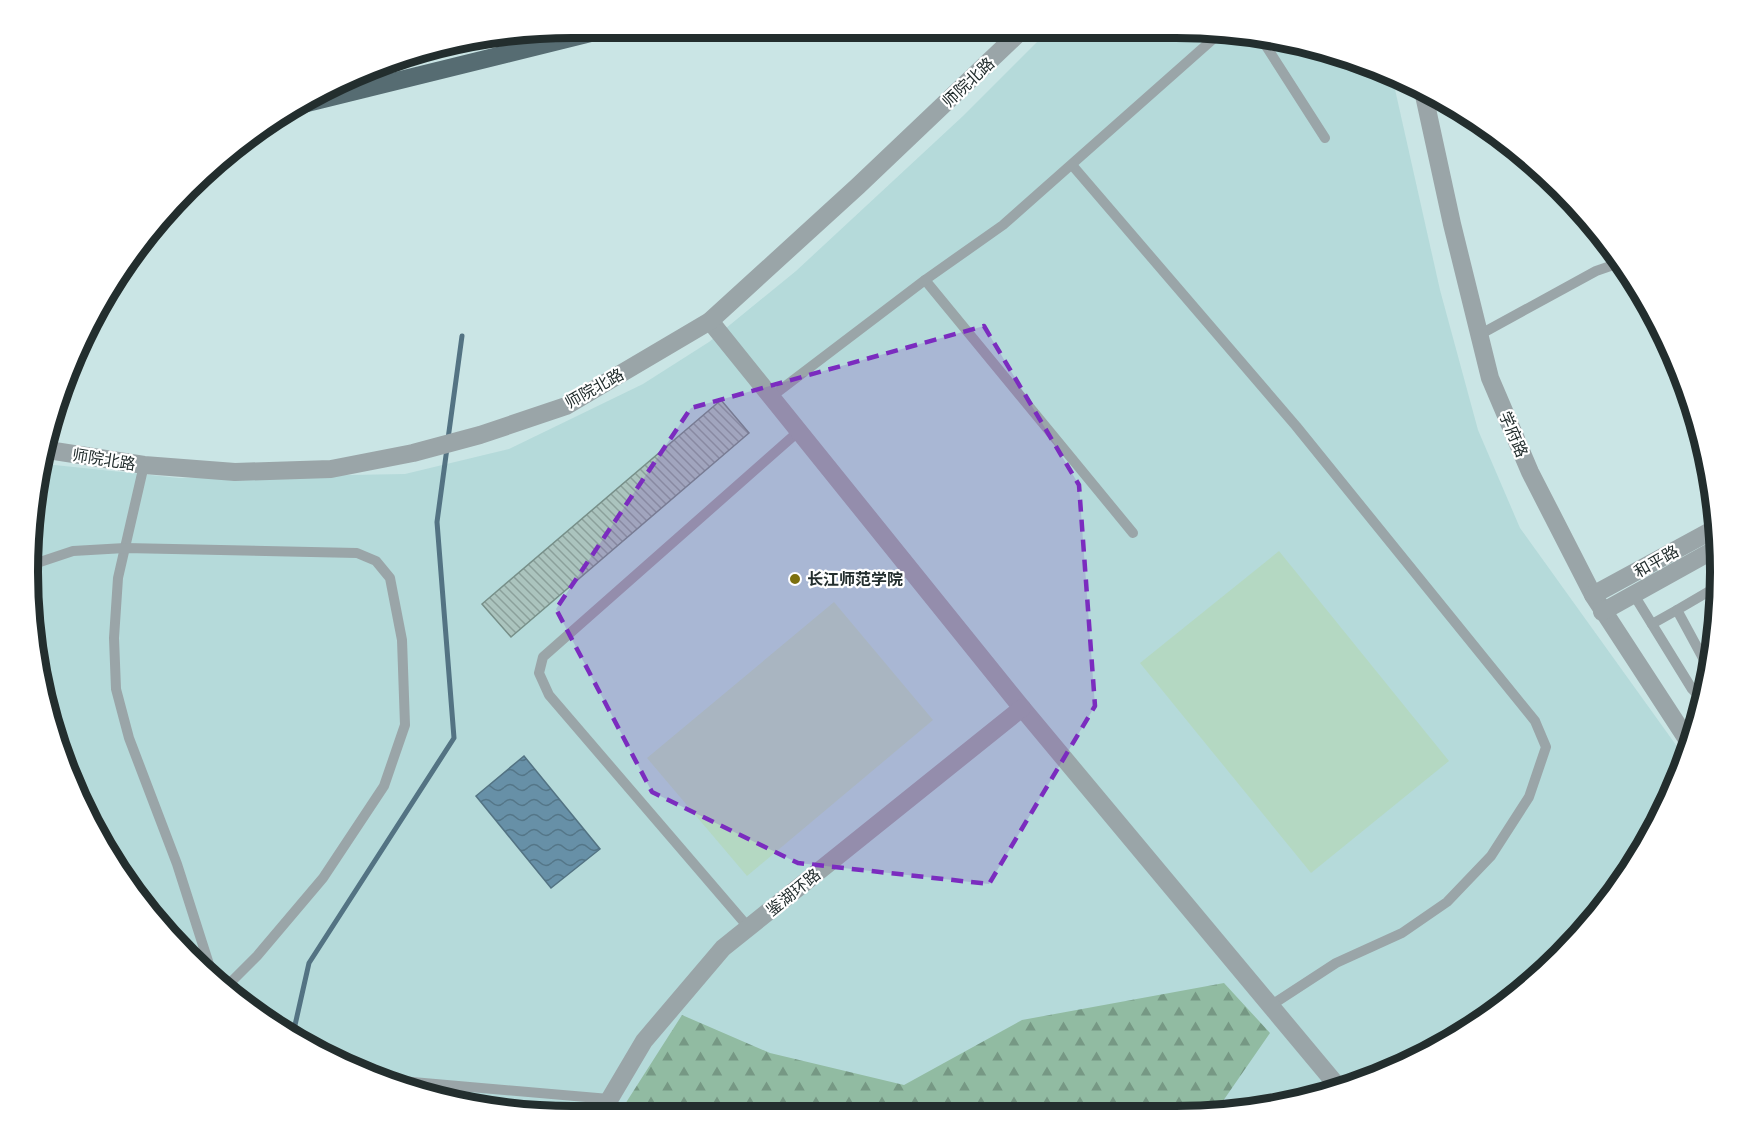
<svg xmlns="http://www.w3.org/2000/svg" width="1748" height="1143" font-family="'Archivo Narrow','Noto Sans SC',sans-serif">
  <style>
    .built { fill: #b5dada }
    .forest { fill: url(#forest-firs) }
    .park { fill: #b4d8c2 }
    .water { fill: url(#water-waves); stroke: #537383; stroke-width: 1.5 }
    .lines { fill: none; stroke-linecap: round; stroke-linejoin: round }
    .stream { stroke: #537383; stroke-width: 5 }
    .building { fill: url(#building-back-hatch); stroke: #778f89; stroke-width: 1.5 }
    .service { stroke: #9aa5a8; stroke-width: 10 }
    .minor { stroke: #9aa5a8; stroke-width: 18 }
    .tertiary { stroke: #9aa5a8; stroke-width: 18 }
    .trunk { stroke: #566c72; stroke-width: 18 }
    .marked { fill: #7b2cbf; fill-opacity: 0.2; stroke: #7b2cbf; stroke-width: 4.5; stroke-dasharray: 12 8; stroke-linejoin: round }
    .poi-dot { fill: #7c6f0d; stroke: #fff; stroke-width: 2 }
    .labels { text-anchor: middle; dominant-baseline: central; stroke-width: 4.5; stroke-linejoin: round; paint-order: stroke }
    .street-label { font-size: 16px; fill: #232e2e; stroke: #fff }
    .poi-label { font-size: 16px; font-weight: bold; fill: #232e2e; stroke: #fff; text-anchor: start }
    .rim { fill: none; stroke: #232e2e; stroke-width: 8 }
  </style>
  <defs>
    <pattern id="forest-firs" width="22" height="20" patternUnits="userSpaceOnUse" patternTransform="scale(1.5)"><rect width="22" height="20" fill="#91bba2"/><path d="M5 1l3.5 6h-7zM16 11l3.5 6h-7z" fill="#769884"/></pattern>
    <pattern id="water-waves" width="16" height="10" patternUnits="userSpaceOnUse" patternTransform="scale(1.5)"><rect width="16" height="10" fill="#6790a7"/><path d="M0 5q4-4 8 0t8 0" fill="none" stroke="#547688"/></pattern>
    <pattern id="building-back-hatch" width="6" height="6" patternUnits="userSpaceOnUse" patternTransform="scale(1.5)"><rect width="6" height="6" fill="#abc4be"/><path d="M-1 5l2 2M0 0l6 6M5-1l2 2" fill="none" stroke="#8ba09b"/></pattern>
  </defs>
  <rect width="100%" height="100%" fill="#cae5e5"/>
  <!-- built -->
  <path class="built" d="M1049,30L1248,32L1392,76L1440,290L1478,430L1520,528L1686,759L1648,844L1586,931L1508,1004L1417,1060L1317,1098L1212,1115L500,1111L331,1060L212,981L100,844L45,712L28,536L45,464L179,478L405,474L509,449L643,384L709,342L796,271L963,116Z"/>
  <!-- forest -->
  <path class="forest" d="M1224,983L1270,1033L1214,1114L620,1112L682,1015L770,1053L904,1085L1022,1020Z"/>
  <!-- park -->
  <g class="park">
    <path d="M1279,551L1449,761L1311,873L1140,663Z"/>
    <path d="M834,602L933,720L747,876L647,758Z"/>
  </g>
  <!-- water -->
  <path class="water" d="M524,756L600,849L551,888L476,796Z"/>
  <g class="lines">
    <!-- stream -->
    <g class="stream">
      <path d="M448,439L462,336"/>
      <path d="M293,1034L309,963L454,738L437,522L447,448"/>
    </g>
  </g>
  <!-- building -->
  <path class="building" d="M721,400L749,433L511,637L482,604Z"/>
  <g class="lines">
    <!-- service -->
    <g class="service">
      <path d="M1259,35L1325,138"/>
      <path d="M1072,165L1296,426L1535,721L1546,747L1529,797L1491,856L1447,902L1402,933L1336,963L1270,1006"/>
      <path d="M925,280L1133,533"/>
      <path d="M1479,335L1596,271L1622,262"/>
      <path d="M771,397L925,280L1003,225L1221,32"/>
      <path d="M144,465L118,578L114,638L116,689L129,738L177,864L215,983"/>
      <path d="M31,565L73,551L125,548L357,553L376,561L390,578L402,640L405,725L384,786L323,878L257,956L224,989"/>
      <path d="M1634,595L1692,689L1703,700"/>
      <path d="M1652,624L1677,610"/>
      <path d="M1710,671L1677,610L1718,586"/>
      <path d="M749,928L549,695L539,673L543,657L799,431"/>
      <path d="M401,1081L609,1099"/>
    </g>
    <!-- minor -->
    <g class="minor">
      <path d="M710,321L1022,708L1340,1089"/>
      <path d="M48,450L144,465L235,472L331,469L413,453L480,435L566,406L710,321L858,186L1022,30"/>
      <path d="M602,1112L644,1041L723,948L1022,708"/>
    </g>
    <!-- tertiary -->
    <g class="tertiary">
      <path d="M1422,86L1452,224L1490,378L1530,472L1593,595L1692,747"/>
      <path d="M1593,595L1718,527"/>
      <path d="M1602,612L1719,547"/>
    </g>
    <!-- trunk -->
    <path class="trunk" d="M295,106L615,27"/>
  </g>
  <!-- marked area -->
  <path class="marked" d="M984,326L1079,485L1095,706L989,884L798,863L652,792L556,609L691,408Z"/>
  <!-- markers -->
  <circle class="poi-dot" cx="795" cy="579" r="6"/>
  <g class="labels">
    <!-- street labels -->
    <g class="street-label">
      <text transform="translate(968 82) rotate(-43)">师院北路</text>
      <text transform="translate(594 388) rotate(-29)">师院北路</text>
      <text transform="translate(1514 434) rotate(67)">学府路</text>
      <text transform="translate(104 459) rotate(9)">师院北路</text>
      <text transform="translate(1656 561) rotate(-29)">和平路</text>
      <text transform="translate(793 892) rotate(-39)">鉴湖环路</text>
    </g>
    <!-- poi labels -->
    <g class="poi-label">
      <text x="807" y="579">长江师范学院</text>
    </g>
  </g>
  <!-- crop -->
  <path d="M0 0H1748V1143H0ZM572 38H1176A534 534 0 0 1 1710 572V572A534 534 0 0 1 1176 1106H572A534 534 0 0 1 38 572V572A534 534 0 0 1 572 38Z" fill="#fff" fill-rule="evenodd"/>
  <path class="rim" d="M572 38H1176A534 534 0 0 1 1710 572V572A534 534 0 0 1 1176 1106H572A534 534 0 0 1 38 572V572A534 534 0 0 1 572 38Z"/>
</svg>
